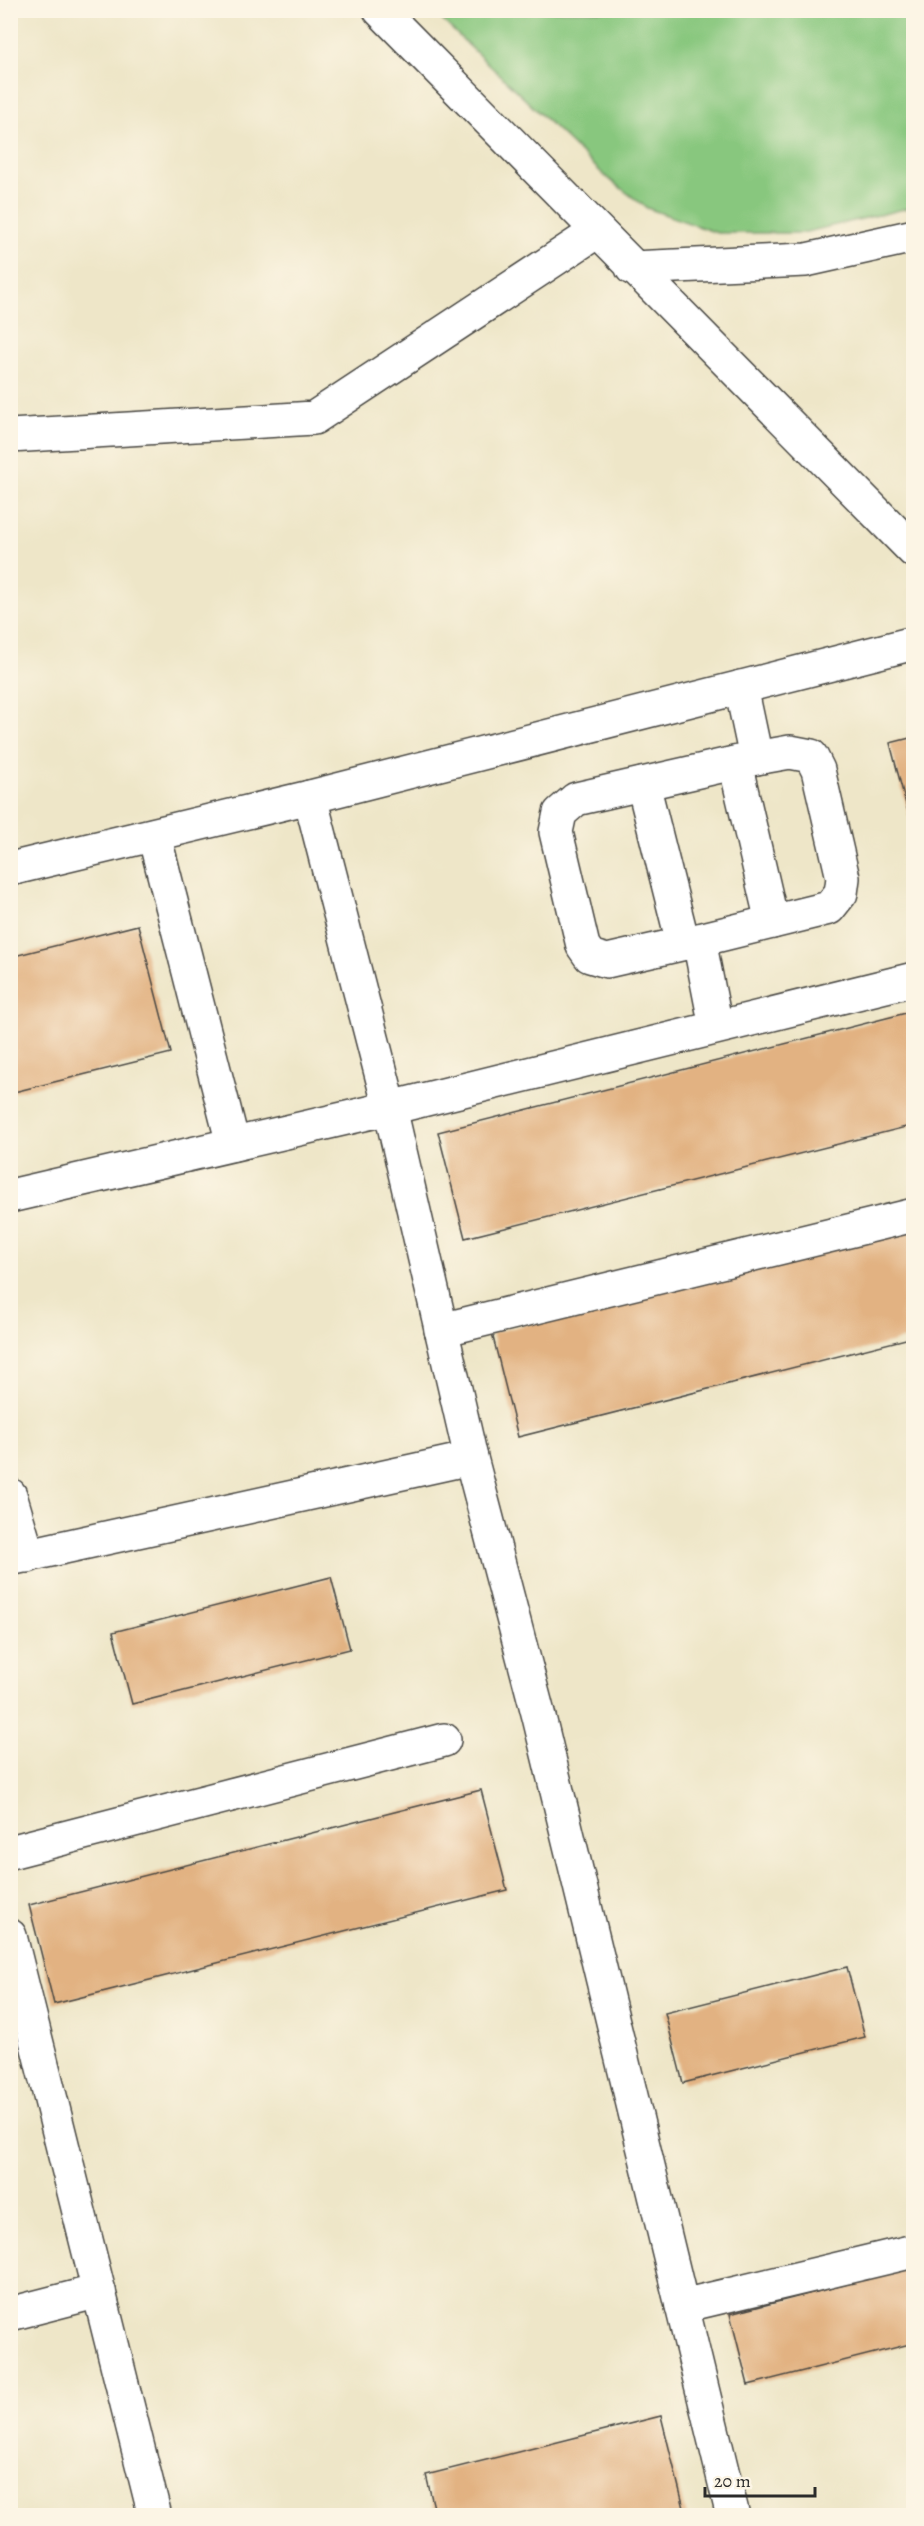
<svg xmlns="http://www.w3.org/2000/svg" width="924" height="2526" font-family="Alegreya,serif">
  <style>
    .green { fill: #88c77e; stroke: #5a7954; stroke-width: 1.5 }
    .building { fill: #e2b282 }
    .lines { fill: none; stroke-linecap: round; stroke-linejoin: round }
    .minor-casing { stroke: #484743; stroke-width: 36 }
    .minor { stroke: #fff; stroke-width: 33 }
  </style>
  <rect width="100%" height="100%" fill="#fcf5e5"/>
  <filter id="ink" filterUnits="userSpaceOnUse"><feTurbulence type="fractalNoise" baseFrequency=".0167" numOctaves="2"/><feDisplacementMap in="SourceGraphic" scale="12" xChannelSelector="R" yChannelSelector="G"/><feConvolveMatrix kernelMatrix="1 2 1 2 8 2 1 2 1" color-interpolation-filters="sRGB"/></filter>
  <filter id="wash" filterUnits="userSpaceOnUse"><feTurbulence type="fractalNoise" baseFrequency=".008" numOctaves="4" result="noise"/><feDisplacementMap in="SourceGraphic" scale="24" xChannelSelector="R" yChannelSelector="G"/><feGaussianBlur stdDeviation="1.35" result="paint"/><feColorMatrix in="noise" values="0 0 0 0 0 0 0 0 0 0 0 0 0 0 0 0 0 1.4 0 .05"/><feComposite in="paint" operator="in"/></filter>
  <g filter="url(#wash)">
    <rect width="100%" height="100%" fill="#eee6c8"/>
    <!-- green -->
    <path class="green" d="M433,11H913V207L802,233H717L647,208L605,176Z"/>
    <g id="blocks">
      <!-- building -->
      <g class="building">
        <path d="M914,737V831H913L890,743Z"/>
        <path d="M138,925L171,1053L10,1093V957Z"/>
        <path d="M914,1011V1125L465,1238L438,1132Z"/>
        <path d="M914,1227V1337L518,1437L492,1333Z"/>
        <path d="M331,1577L350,1649L132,1704L113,1632Z"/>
        <path d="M481,1790L507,1890L54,2004L29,1905Z"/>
        <path d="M847,1967L865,2037L683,2083L665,2013Z"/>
        <path d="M914,2267V2343L748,2385L730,2314Z"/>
        <path d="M661,2416L686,2516H436L426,2475Z"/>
      </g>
    </g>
  </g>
  <g filter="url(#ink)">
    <use href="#blocks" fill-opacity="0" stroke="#484743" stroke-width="1.5"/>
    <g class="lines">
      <!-- minor casing -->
      <g class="minor-casing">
        <g id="minor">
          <path d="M380,10L914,551"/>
          <path d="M632,268L806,260L914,236"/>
          <path d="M10,436L314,418L596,232"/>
          <path d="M735,763L772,922"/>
          <path d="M643,784L683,943"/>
          <path d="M310,797L390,1108L471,1458L539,1717L733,2516"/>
          <path d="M154,835L233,1144"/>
          <path d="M10,869L310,797L914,643"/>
          <path d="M699,940L829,908L841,893L843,878L818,770L811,756L790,752L756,758L741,687"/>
          <path d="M716,1027L699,940L607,961L590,956L583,946L556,832L560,813L576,799L756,758"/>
          <path d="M10,1196L390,1108L914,979"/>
          <path d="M441,1330L914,1215"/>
          <path d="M10,1495L28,1556"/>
          <path d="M10,1559L471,1458"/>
          <path d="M10,1852L444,1740"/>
          <path d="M10,1936L155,2516"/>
          <path d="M682,2306L914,2251"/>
          <path d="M10,2314L99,2291"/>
        </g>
      </g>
      <!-- minor -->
      <use href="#minor" class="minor"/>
    </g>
  </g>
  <!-- margin -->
  <rect width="924" height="2526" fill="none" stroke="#fcf5e5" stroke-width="36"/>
  <!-- scale -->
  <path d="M705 2487v9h110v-9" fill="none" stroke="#2b2b2b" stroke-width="3"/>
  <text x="714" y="2487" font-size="18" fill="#2b2b2b" stroke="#fcf5e5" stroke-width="4.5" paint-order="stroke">20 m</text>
</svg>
